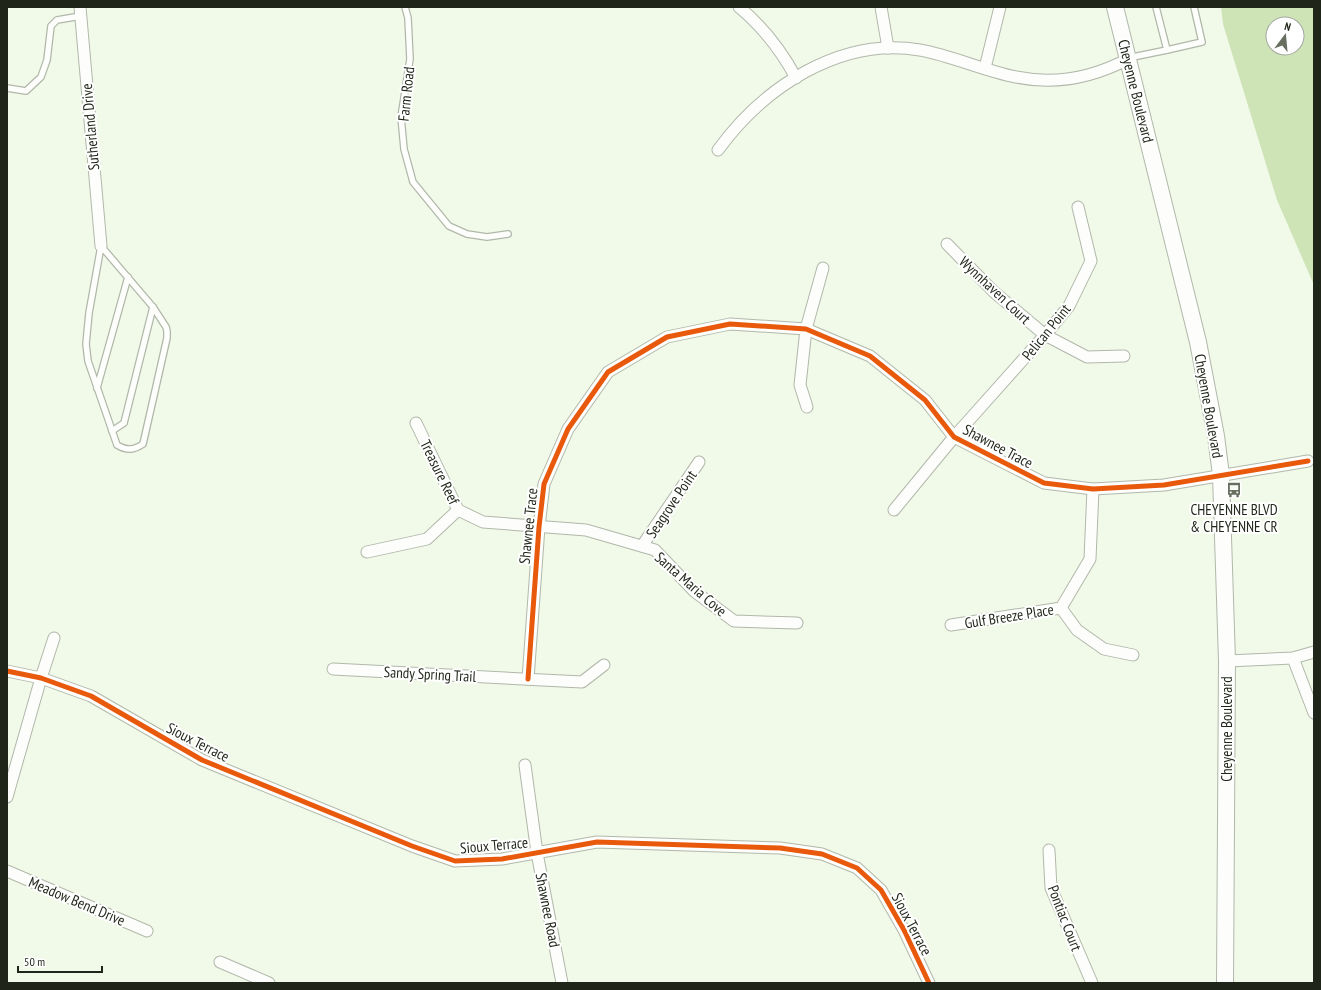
<svg xmlns="http://www.w3.org/2000/svg" width="1321" height="990" font-family="'PT Sans Narrow',sans-serif">
  <style>
    .forest { fill: #cee3b6; fill-rule: evenodd }
    .lines { fill: none; stroke-linecap: round; stroke-linejoin: round }
    .lane-casing { stroke: #b1b8aa; stroke-width: 8 }
    .street-casing { stroke: #b1b8aa; stroke-width: 13 }
    .secondary-casing { stroke: #b1b8aa; stroke-width: 18 }
    .lane { stroke: #fdfefc; stroke-width: 5.5 }
    .street { stroke: #fdfefc; stroke-width: 11 }
    .secondary { stroke: #fdfefc; stroke-width: 16 }
    .cycleway-casing { stroke: #fff; stroke-width: 8 }
    .cycleway { stroke: #e8590c; stroke-width: 5 }
    .labels { text-anchor: middle; dominant-baseline: central; stroke-width: 4; stroke-linejoin: round; paint-order: stroke }
    .street-label { font-size: 15px; fill: #1f2518; stroke: #fff }
    .poi-label { font-size: 15px; fill: #1f2518; stroke: #fff }
  </style>
  <rect width="100%" height="100%" fill="#f1f9e9"/>
  <!-- forest -->
  <path class="forest" d="M1221,7H1314V285L1277,200L1223,24ZM1273,24H1297V48H1273Z"/>
  <g class="lines">
    <!-- lane casing -->
    <g class="lane-casing">
      <g id="lane">
        <path d="M405,7L408,18L410,59L401,117L404,149L413,182L449,226L467,234L487,237L508,234"/>
        <path d="M1167,50L1202,42L1194,7"/>
        <path d="M1128,58L1167,50L1156,7"/>
        <path d="M7,88L26,91L41,77L47,60L51,26L57,20L81,16"/>
        <path d="M101,246L153,307L166,327L167,331V338L143,444C134,450 127,451 117,445L88,361L86,344L89,313Z"/>
        <path d="M97,388L128,277"/>
        <path d="M112,431L124,423L153,307"/>
      </g>
    </g>
    <!-- street casing -->
    <g class="street-casing">
      <g id="street">
        <path d="M80,7L101,246"/>
        <path d="M739,7C763,27 781,50 796,78"/>
        <path d="M881,7L888,48"/>
        <path d="M985,68L1000,7"/>
        <path d="M718,150C763,88 840,36 920,50C953,56 984,71 1016,77C1055,85 1094,77 1128,59"/>
        <path d="M947,244L994,292L1045,335L1087,357L1124,356"/>
        <path d="M807,407L800,385L806,329L823,268"/>
        <path d="M416,423L458,510L483,522L586,530L655,550L694,591L734,621L797,623"/>
        <path d="M894,510L954,437L1045,335L1069,306L1091,261L1078,207"/>
        <path d="M642,546L699,462"/>
        <path d="M367,552L427,539L458,510"/>
        <path d="M1061,608L1077,630L1104,649L1133,655"/>
        <path d="M951,625L1061,608L1090,559L1093,489"/>
        <path d="M1293,658L1314,713"/>
        <path d="M1227,661L1293,658L1314,652"/>
        <path d="M333,669L582,682L604,665"/>
        <path d="M7,671L41,678L91,696L202,760L412,846L455,861L502,859L597,842L780,848L822,854L857,868L881,890L904,930L929,983"/>
        <path d="M528,679L539,527L544,484L568,429L608,372L667,337L730,324L806,329L870,356L925,400L954,437L1044,483L1093,489L1164,485L1308,461"/>
        <path d="M525,765L537,853L562,983"/>
        <path d="M7,797L41,678L54,638"/>
        <path d="M1049,850L1051,888L1092,983"/>
        <path d="M7,871L147,931"/>
        <path d="M220,962L269,983"/>
      </g>
    </g>
    <!-- secondary casing -->
    <g class="secondary-casing">
      <path id="secondary" d="M1115,7L1198,342L1216,436L1221,475L1227,661L1225,983"/>
    </g>
    <!-- lane -->
    <use href="#lane" class="lane"/>
    <!-- street -->
    <use href="#street" class="street"/>
    <!-- secondary -->
    <use href="#secondary" class="secondary"/>
    <!-- cycleway casing -->
    <g class="cycleway-casing">
      <g id="cycleway">
        <path d="M7,671L41,678L91,696L202,760L412,846L455,861L502,859L597,842L780,848L822,854L857,868L881,890L904,930L929,983"/>
        <path d="M528,679L539,527L544,484L568,429L608,372L667,337L730,324L806,329L870,356L925,400L954,437L1044,483L1093,489L1164,485L1308,461"/>
      </g>
    </g>
    <!-- cycleway -->
    <use href="#cycleway" class="cycleway"/>
  </g>
  <!-- icons -->
  <defs>
    <g id="bus-bare" transform="scale(1.2)"><path d="M-5-6H5V4H4V6H2V4H-2V6H-4V4H-5ZM-3.5-4V0h7V-4ZM-3.5 1.2v1.5H-2V1.2ZM2 1.2v1.5H3.5V1.2Z" fill="#686f61" stroke="#fff" stroke-width="2.5" paint-order="stroke"/></g>
  </defs>
  <g fill-rule="evenodd">
    <use href="#bus-bare" x="1234" y="490"/>
  </g>
  <g class="labels">
    <!-- street labels -->
    <g class="street-label">
      <text transform="translate(1136 91) rotate(76)">Cheyenne Boulevard</text>
      <text transform="translate(406 94) rotate(-84)">Farm Road</text>
      <text transform="translate(90 127) rotate(-95)">Sutherland Drive</text>
      <text transform="translate(995 290) rotate(43)">Wynnhaven Court</text>
      <text transform="translate(1046 332) rotate(-51)">Pelican Point</text>
      <text transform="translate(1209 406) rotate(80)">Cheyenne Boulevard</text>
      <text transform="translate(998 446) rotate(28)">Shawnee Trace</text>
      <text transform="translate(440 472) rotate(64)">Treasure Reef</text>
      <text transform="translate(671 504) rotate(-56)">Seagrove Point</text>
      <text transform="translate(528 526) rotate(-84)">Shawnee Trace</text>
      <text transform="translate(691 584) rotate(41)">Santa Maria Cove</text>
      <text transform="translate(1009 616) rotate(-9)">Gulf Breeze Place</text>
      <text transform="translate(430 674) rotate(3)">Sandy Spring Trail</text>
      <text transform="translate(1226 729) rotate(-90)">Cheyenne Boulevard</text>
      <text transform="translate(198 742) rotate(27)">Sioux Terrace</text>
      <text transform="translate(494 845) rotate(-5)">Sioux Terrace</text>
      <text transform="translate(77 901) rotate(23)">Meadow Bend Drive</text>
      <text transform="translate(548 910) rotate(79)">Shawnee Road</text>
      <text transform="translate(1065 918) rotate(69)">Pontiac Court</text>
      <text transform="translate(912 924) rotate(62)">Sioux Terrace</text>
    </g>
    <!-- poi labels -->
    <g class="poi-label">
      <text x="1234" y="509">CHEYENNE BLVD<tspan x="1234" dy="17">&amp; CHEYENNE CR</tspan></text>
    </g>
  </g>
  <!-- border -->
  <rect width="1321" height="990" fill="none" stroke="#1f2518" stroke-width="16"/>
  <!-- north arrow -->
  <g transform="translate(1285 36) rotate(16)"><circle r="19" fill="#ffffff" stroke="#a5a8a3"/>
  <path d="M0-3L7 15L0 10L-7 15Z" fill="#686f61"/>
  <text y="-6" font-size="11" font-weight="bold" text-anchor="middle" fill="#1f2518">N</text>
  </g>
  <!-- scale -->
  <path d="M18 966v6h84v-6" fill="none" stroke="#1f2518" stroke-width="2"/>
  <text x="24" y="966" font-size="12" fill="#1f2518" stroke="#ffffff" stroke-width="3" paint-order="stroke">50 m</text>
</svg>
